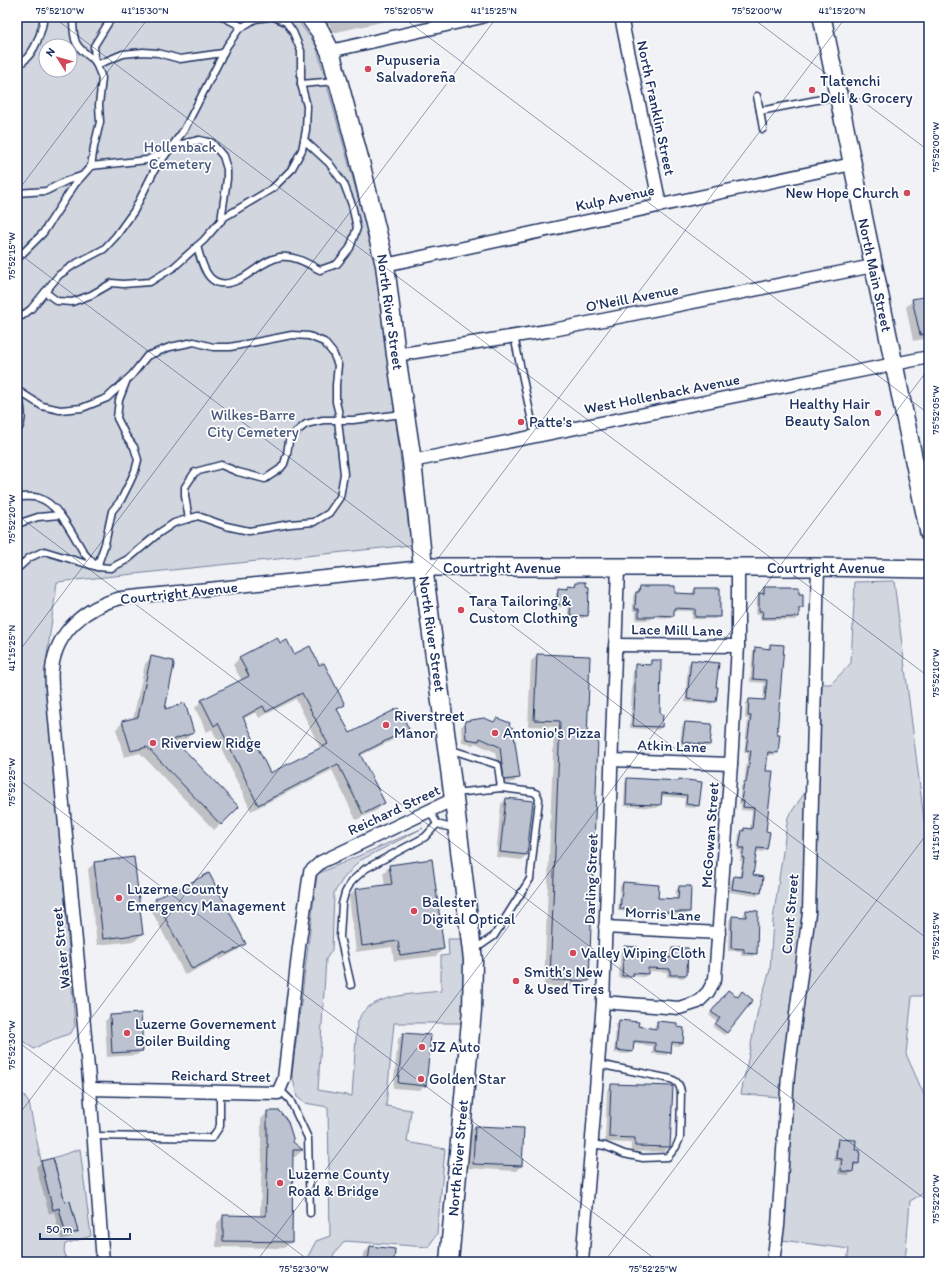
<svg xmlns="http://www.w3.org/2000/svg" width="946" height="1279" font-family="Itim,sans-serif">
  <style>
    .green { fill: #d2d6df; stroke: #76829e; fill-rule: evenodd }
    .shadow { fill: #0003; fill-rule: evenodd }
    .building { fill: #bcc2d0; stroke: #1b2f5e; fill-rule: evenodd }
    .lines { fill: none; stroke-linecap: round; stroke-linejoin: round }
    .lane-casing { stroke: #1b2f5e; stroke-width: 9 }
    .street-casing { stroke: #1b2f5e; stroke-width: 15 }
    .secondary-casing { stroke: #1b2f5e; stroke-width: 20 }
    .primary-casing { stroke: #1b2f5e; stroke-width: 21 }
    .lane { stroke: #fff; stroke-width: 6 }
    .street { stroke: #fff; stroke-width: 12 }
    .secondary { stroke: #fff; stroke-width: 17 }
    .primary { stroke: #fff; stroke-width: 18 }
    .ticks { fill: none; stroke: #1b2f5e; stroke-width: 1; stroke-opacity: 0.45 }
    .poi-dot { fill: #d1495b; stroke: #fff; stroke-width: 1.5 }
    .labels { text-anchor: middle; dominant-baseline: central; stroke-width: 3.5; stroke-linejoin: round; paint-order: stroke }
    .poi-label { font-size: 15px; fill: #1b2f5e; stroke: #fff; text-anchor: start }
    .street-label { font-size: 15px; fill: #1b2f5e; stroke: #fff }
    .park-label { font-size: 15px; fill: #49597e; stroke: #fff }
    .neatline { fill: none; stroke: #1b2f5e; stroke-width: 1.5 }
    .ticks-label { font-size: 10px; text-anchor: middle; fill: #1b2f5e }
  </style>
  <rect width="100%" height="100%" fill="#f1f2f5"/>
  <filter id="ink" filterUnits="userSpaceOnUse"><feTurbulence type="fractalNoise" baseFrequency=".025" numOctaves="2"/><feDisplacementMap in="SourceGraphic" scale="8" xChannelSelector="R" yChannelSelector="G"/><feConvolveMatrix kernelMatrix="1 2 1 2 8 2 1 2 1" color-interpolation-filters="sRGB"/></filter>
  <g filter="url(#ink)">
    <!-- green -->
    <g class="green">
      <path d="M17,17H295L316,45L377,266L411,545L57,582L46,663L75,1026L71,1033L42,1044L34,1049L17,1037ZM46,46H70V70H46Z"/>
      <path d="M894,581L929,859V996H912L906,1054L929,1106V1190L910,1201L905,1262H847L849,1249L782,1240L792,1098L741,1094L758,1010L770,970L773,920L788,817L819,772L822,684H831L851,663L855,582Z"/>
      <path d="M423,828L359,861L343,879L334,893L332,950L326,959L318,1090L352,1096L357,1024C359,1020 360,1015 363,1012C379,994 417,994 441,991V956L449,955L448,939H463L467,964L462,1023H394L386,1106L411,1110L407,1142L445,1149L437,1234L428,1247L345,1241L333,1255L335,1262H305L316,1241L330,1236L328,1107L305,1103L297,1097L292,1074L317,874Z"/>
      <path d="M17,1086L29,1103L41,1161L53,1209L59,1208L66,1235L78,1232L70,1201L65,1202L53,1158L80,1149L91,1236L65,1244L64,1250L67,1262H17Z"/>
    </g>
    <!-- shadow -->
    <g class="shadow">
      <path d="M318,17H404L332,33L330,24L320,26Z"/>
      <path d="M929,297V338L913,341L906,307L913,300Z"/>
      <path d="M576,583L587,615L584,618H568V607H555L556,593L559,590H565L568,586H573Z"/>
      <path d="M640,587L674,594L692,595V592L696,589L719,616L715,619H692V611H673V615L669,618L653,617L650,620H636V611H633V596Z"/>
      <path d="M764,588L802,607L799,610L798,616L795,620H760V614H756L757,597L761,594V591Z"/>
      <path d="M276,638L279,645L294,656L318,667L344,704L337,711L349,734L407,729L401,736L360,756L384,803L377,810L356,820L332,770L251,811L212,729L207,732L195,708L201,701L242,681L233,665L239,658ZM296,699L320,748L270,774L243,719L256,712L259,718Z"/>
      <path d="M771,645L777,752L774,755H767L765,771L766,849L763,852L756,851L752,876L760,893L757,896L729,892L731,880L734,877H739L742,861H740L741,851L737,850L739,834L745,829L750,830L752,811L741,810V804H739L741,786L744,783L748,753H744L748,719L745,718L746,703L749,700L763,701L764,683L750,682L753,651L756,648L767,649Z"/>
      <path d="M538,655L586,739L588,980L581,987L544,986L554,727L528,726L531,661Z"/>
      <path d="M151,657L163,710L193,732L186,739L176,742L238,807L214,830L140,753L124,757L116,729L123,722L133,719L145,664Z"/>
      <path d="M651,661L659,715H662L661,727L658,730L630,728L633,669L636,665L648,666Z"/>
      <path d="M692,661L715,701L712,704L685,702L688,664Z"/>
      <path d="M497,719L508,727L518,777L514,782L500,784L495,752L475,743L473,745L462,743L461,727L466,722L493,723Z"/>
      <path d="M685,723L709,744L706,747L680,745L682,726Z"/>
      <path d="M628,779L678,781L679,780L698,805L695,808L684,807L685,798L661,796L660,805L657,808L624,806L625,782Z"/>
      <path d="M506,799L526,855L522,860L496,857L501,804Z"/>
      <path d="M95,863L142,934L135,941L97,945L88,869Z"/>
      <path d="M390,866L443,949L436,956L394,961L392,947L356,952L349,897L355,890L385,886L383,873Z"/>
      <path d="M623,883L657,899L676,900V890L679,887H690L689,911L686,915L658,914L618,911L620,886Z"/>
      <path d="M156,899L244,943L238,950L220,960L219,958L185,975L149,906Z"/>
      <path d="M747,911L756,953L753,956H741V951H728L729,920L732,917H743V915Z"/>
      <path d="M624,947L636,948V957L669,959V952L672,949H687L686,975L683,978L667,977V972L647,971V974L644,977L632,976L629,979L619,978L621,951Z"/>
      <path d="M742,993L727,1032L724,1035L713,1027L717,1022L709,1015L725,994L737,998Z"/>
      <path d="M110,1016L142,1050L137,1055L107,1057L105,1021Z"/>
      <path d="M619,1021L637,1027L654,1029L655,1025L658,1022L676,1028L682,1042L679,1046L671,1045L670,1052L667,1055L652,1054L653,1046L633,1044L632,1051L629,1054L614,1053L616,1024Z"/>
      <path d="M403,1034L425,1085L420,1090L393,1088L398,1039Z"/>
      <path d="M612,1085L672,1087L669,1147L664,1152L631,1151V1143L605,1142L607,1090Z"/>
      <path d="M268,1112L292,1143L302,1151L295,1157H292L291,1242L284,1248L216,1247L217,1223L224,1216L260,1217L262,1151H261V1119Z"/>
      <path d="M475,1127L521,1166L516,1171L468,1168L470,1131Z"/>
      <path d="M839,1140L854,1151L858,1163L855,1166H853L852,1172L849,1175L838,1174L840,1161H834L836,1143Z"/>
      <path d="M53,1159L64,1203L77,1232L72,1237L61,1240L54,1212L49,1214L36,1167L41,1162Z"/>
      <path d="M370,1247L393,1262H362L363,1254Z"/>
    </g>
    <!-- building -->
    <g class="building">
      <path d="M929,296V333L920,335L912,299Z"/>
      <path d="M576,582H586V586L589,587L588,616L570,615L571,605L557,604L558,588L568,589V585L575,586Z"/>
      <path d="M640,586H675V593L695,594V588H720V617H695V609L674,608V616L654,615V617H639V609H635L636,592H639Z"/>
      <path d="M764,587H799V594H803V608H799V617L762,618L763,611H759V593L764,594Z"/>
      <path d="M277,637L280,643L287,640L294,654L310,646L319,665L324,663L345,705L337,709L350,733L398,708L409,729L360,754L385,803L363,814L338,764L258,805L218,723L214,726L201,700L249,676L239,657ZM302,693L328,744L270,773L243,717L263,706L266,712Z"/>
      <path d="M770,644L784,645L777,734H780L778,753L768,752L766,771H773L766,831L770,832L767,849L757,848L753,875L763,877L761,893L732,889L734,876L741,877L744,858H742L744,848H739L742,830L744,831V828L752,829L754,808L743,807L744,801H741L744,782L746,783L751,751L746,750L751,716H748L749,699L765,700L767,680L753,679L755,647L770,649Z"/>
      <path d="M537,654L590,656L587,738H598L589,981L550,980L560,721L534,720Z"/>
      <path d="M151,656L173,661L174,665L165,709L185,703L194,733L174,739L239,807L221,825L147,747L131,751L122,721L138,717Z"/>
      <path d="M651,660H661L660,714H663L662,727L633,726L635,695V664L651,665Z"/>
      <path d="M691,660L719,663L716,687H718L716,702L687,699Z"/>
      <path d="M484,718L494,722L497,718L510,723L509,726L513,728L520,778L504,780L500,747L480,738L479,741L466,739L465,721Z"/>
      <path d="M685,722L712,724L710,745L682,742Z"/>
      <path d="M627,778L679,781V779L702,782L699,806L686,804L687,795L662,793L661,805L626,804Z"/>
      <path d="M506,798L533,801L527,855L500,852Z"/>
      <path d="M134,857L143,934L103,939L94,862Z"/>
      <path d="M432,859L444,949L400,955L398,941L362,946L355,889L392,884L389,865Z"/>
      <path d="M209,873L246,944L226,954V952L192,969L155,899L175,888L176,890Z"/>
      <path d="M623,882L659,885L658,898L678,899L679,886H691L690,912H662L620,909Z"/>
      <path d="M746,910L758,911L757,954L744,953V949L731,948L732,916L746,917Z"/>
      <path d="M624,946L638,947L637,956L661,957L671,958L672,948H688L687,975H670V969L648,968V974L633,973V976H622Z"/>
      <path d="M728,990L738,997L742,991L753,1000L727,1033L715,1024L720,1018L711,1012Z"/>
      <path d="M141,1013L143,1051L112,1053L110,1015Z"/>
      <path d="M619,1020L639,1022L638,1026L657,1029V1021L677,1023V1027L684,1028L683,1043L672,1042L671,1053L655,1051V1043L634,1041L633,1052L616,1050Z"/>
      <path d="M403,1033L431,1035L426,1086L398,1083Z"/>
      <path d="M611,1084L673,1086L670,1147L635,1146V1138L609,1137Z"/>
      <path d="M267,1111H280L288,1122L293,1138V1142L303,1150H293L292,1242L223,1241V1215L266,1216L268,1144H267Z"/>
      <path d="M475,1126L524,1128L522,1166L473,1164Z"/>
      <path d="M838,1139L856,1140L855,1150H860L859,1164L854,1163L853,1172L841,1171L842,1159L836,1158Z"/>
      <path d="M53,1158L65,1202L70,1201L78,1232L66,1235L59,1208L53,1210L41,1161Z"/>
      <path d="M370,1246L395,1249L394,1262H368Z"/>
    </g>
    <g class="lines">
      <!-- lane casing -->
      <g class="lane-casing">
        <g id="lane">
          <path d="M73,17C73,47 76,46 99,64L123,54L143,52L158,53L180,59L223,53"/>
          <path d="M223,17L243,27"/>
          <path d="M274,17L286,22L293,32L301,51V84"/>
          <path d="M17,66C34,56 41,35 44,17"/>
          <path d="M757,96L760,111L837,96"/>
          <path d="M760,111L763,129"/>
          <path d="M91,166L94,147L100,122L99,105L102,78L95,61L94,46L112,17"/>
          <path d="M17,193L46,191L66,181L81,176"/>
          <path d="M197,246C203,269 210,294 240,279C254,272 264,260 280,257C295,255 308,264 320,270L337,264L350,248L357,228L352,205L344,184L329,163L304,140"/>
          <path d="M17,259L43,233L75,184L91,166L147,160L178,145L199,140L212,143L223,156L227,169V179L221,221"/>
          <path d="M45,292L57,301L72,302L91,295L112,283L123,284L150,282L174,267L204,240L223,218L273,188L291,170L302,150L306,130L307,106L301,84L336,81"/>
          <path d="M17,317L22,316L31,309L59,275L75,264L104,249L116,236L134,211L155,169L184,130L227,46L239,29L255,19L269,17"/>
          <path d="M514,336L535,436"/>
          <path d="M17,390L42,406L60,410L82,408L107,398L132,375L147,356L170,347L194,342L213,347H230L292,335L309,336L324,342L333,353L338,365L336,385V402L339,414L338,420L344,474L340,497L329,513L314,522L290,524L249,531L226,526L198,516L174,523L159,533L128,559L111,568L97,567L44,551L29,558L17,569"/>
          <path d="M17,391C21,402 25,421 17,431"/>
          <path d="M17,497C24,497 32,496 39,498C59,504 74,537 84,553C88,558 93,562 97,567L105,544L112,511L121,500L129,484L135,471L138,460L134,447L126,436L117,418L119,400L126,382"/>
          <path d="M189,519L185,496V487L195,472L221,465L238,472L265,479L280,469L284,464L287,454L289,441L296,432L306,424L323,420H353L403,414"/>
          <path d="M17,524L38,517L60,515"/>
          <path d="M449,749L498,765L501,788L455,793"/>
          <path d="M430,811L437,824L448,827L456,825"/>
          <path d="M474,950L494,936L530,879L539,799L537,794L533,792L501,788"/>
          <path d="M351,985L340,937L342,904L345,893L351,882L365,869L425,837L437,824"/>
          <path d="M280,1090L290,1100L308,1138L310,1213"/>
          <path d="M94,1136L212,1138L220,1126V1092"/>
          <path d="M591,1144L605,1146L624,1154L643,1158L668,1157L676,1147L680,1138L681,1092C680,1085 678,1082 671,1079L598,1064"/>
        </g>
      </g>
      <!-- street casing -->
      <g class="street-casing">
        <g id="street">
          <path d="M621,17L660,205"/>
          <path d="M330,51L482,17"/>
          <path d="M385,265L852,164"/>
          <path d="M396,355L553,330L873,266"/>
          <path d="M412,461L929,357"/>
          <path d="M615,645L738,646"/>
          <path d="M611,760L731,764"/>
          <path d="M605,927L719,933"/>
          <path d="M603,1002L679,1008L698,1002L708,992L715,979L731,764L738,646V568"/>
          <path d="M90,1089L278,1093L284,1079L299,947L310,872L321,862L454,799"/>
          <path d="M103,1262L90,1089L52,688C52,682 51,675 52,669C56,631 86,607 121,598L423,567"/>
          <path d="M582,1262L603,1002L618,568"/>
          <path d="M773,1262L778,1226L788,1075L809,913L818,567"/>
        </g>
      </g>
      <!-- secondary casing -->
      <g class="secondary-casing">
        <g id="secondary">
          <path d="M822,17L929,533"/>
          <path d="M423,567H818L929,569"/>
        </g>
      </g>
      <!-- primary casing -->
      <g class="primary-casing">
        <path id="primary" d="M310,17L320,31L330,51L359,158L385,265L396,355L412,461L423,567L454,799L473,960L472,1010L449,1262"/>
      </g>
      <!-- lane -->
      <use href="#lane" class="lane"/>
      <!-- street -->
      <use href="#street" class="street"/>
      <!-- secondary -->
      <use href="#secondary" class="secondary"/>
      <!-- primary -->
      <use href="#primary" class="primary"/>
    </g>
  </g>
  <!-- ticks -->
  <path class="ticks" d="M53,17L929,677M402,17L929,414M751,17L929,151M17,192L149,17M17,252L929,940M17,515L929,1202M17,654L497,17M17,778L659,1262M17,1041L311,1262M17,1117L846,17M256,1262L929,368M604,1262L929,831"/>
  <!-- markers -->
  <g class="poi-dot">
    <circle cx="368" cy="69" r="4"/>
    <circle cx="812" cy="90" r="4"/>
    <circle cx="907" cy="193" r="4"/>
    <circle cx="878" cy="413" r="4"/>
    <circle cx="521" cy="422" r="4"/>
    <circle cx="461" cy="610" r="4"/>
    <circle cx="386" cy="725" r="4"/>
    <circle cx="495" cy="733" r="4"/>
    <circle cx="153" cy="743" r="4"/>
    <circle cx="119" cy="898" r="4"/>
    <circle cx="414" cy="911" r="4"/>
    <circle cx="573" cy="953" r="4"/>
    <circle cx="516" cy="981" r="4"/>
    <circle cx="127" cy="1033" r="4"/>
    <circle cx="422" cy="1047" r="4"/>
    <circle cx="421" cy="1079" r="4"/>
    <circle cx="280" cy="1183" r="4"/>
  </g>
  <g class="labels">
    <!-- poi labels -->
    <g class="poi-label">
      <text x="376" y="60">Pupuseria<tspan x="376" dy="17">Salvadoreña</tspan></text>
      <text x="820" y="81">Tlatenchi<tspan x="820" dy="17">Deli &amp; Grocery</tspan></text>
      <text x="899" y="193" text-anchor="end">New Hope Church</text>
      <text x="870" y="404" text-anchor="end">Healthy Hair<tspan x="870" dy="17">Beauty Salon</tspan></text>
      <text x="529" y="422">Patte's</text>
      <text x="469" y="601">Tara Tailoring &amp;<tspan x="469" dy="17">Custom Clothing</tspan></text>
      <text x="394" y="716">Riverstreet<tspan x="394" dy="17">Manor</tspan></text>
      <text x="503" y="733">Antonio's Pizza</text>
      <text x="161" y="743">Riverview Ridge</text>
      <text x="127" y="889">Luzerne County<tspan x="127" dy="17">Emergency Management</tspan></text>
      <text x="422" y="902">Balester<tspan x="422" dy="17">Digital Optical</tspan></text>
      <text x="581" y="953">Valley Wiping Cloth</text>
      <text x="524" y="972">Smith’s New<tspan x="524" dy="17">&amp; Used Tires</tspan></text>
      <text x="135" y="1024">Luzerne Governement<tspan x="135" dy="17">Boiler Building</tspan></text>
      <text x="430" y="1047">JZ Auto</text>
      <text x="429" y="1079">Golden Star</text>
      <text x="288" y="1174">Luzerne County<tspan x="288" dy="17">Road &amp; Bridge</tspan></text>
    </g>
    <!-- street labels -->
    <g class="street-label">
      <text transform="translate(656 108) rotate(78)">North Franklin Street</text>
      <text transform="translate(615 198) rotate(-12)">Kulp Avenue</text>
      <text transform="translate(875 275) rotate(78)">North Main Street</text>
      <text transform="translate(632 298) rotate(-11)">O'Neill Avenue</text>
      <text transform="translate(390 312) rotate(82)">North River Street</text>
      <text transform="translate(662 394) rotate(-11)">West Hollenback Avenue</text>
      <text x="502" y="568">Courtright Avenue</text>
      <text x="826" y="568">Courtright Avenue</text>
      <text transform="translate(179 593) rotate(-6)">Courtright Avenue</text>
      <text transform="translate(677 630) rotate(1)">Lace Mill Lane</text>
      <text transform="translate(432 634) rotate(82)">North River Street</text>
      <text transform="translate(672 746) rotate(2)">Atkin Lane</text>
      <text transform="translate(394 810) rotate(-25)">Reichard Street</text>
      <text transform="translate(710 835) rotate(-86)">McGowan Street</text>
      <text transform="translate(591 879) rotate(-88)">Darling Street</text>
      <text transform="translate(663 914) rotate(3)">Morris Lane</text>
      <text transform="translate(790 914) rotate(-85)">Court Street</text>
      <text transform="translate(61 948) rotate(-96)">Water Street</text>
      <text transform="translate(221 1076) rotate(1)">Reichard Street</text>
      <text transform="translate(458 1158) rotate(-85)">North River Street</text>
    </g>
    <!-- park labels -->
    <g class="park-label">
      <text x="180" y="147">Hollenback<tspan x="180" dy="17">Cemetery</tspan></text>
      <text x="253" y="415">Wilkes-Barre<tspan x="253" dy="17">City Cemetery</tspan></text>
    </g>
  </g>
  <!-- margin -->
  <rect width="946" height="1279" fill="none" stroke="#fff" stroke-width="44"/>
  <!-- north arrow -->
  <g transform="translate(58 58) rotate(307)"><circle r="19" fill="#ffffff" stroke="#a4acbf"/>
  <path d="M0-3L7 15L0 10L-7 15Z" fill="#d1495b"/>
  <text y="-6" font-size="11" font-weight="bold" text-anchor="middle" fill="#1b2f5e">N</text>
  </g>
  <!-- scale -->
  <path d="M40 1233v6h90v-6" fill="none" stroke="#1b2f5e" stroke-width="2"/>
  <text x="46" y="1233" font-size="12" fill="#1b2f5e" stroke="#ffffff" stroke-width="3" paint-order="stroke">50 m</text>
  <rect x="22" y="22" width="902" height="1235" class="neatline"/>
  <g class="ticks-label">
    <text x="60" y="14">75°52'10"W</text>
    <text x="145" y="14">41°15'30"N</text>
    <text x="409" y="14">75°52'05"W</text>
    <text x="494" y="14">41°15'25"N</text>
    <text x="757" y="14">75°52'00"W</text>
    <text x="842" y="14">41°15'20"N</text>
    <text transform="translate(935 147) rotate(-90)" y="4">75°52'00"W</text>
    <text transform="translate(11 256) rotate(-90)" y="4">75°52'15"W</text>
    <text transform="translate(935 410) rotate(-90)" y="4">75°52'05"W</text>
    <text transform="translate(11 519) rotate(-90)" y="4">75°52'20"W</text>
    <text transform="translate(11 648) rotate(-90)" y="4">41°15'25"N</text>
    <text transform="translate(935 673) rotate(-90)" y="4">75°52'10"W</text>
    <text transform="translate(11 782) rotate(-90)" y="4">75°52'25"W</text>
    <text transform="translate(935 837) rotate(-90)" y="4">41°15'10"N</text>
    <text transform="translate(935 936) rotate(-90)" y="4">75°52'15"W</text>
    <text transform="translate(11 1045) rotate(-90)" y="4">75°52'30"W</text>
    <text transform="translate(935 1199) rotate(-90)" y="4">75°52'20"W</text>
    <text x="304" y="1272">75°52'30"W</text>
    <text x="653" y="1272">75°52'25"W</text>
  </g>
</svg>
